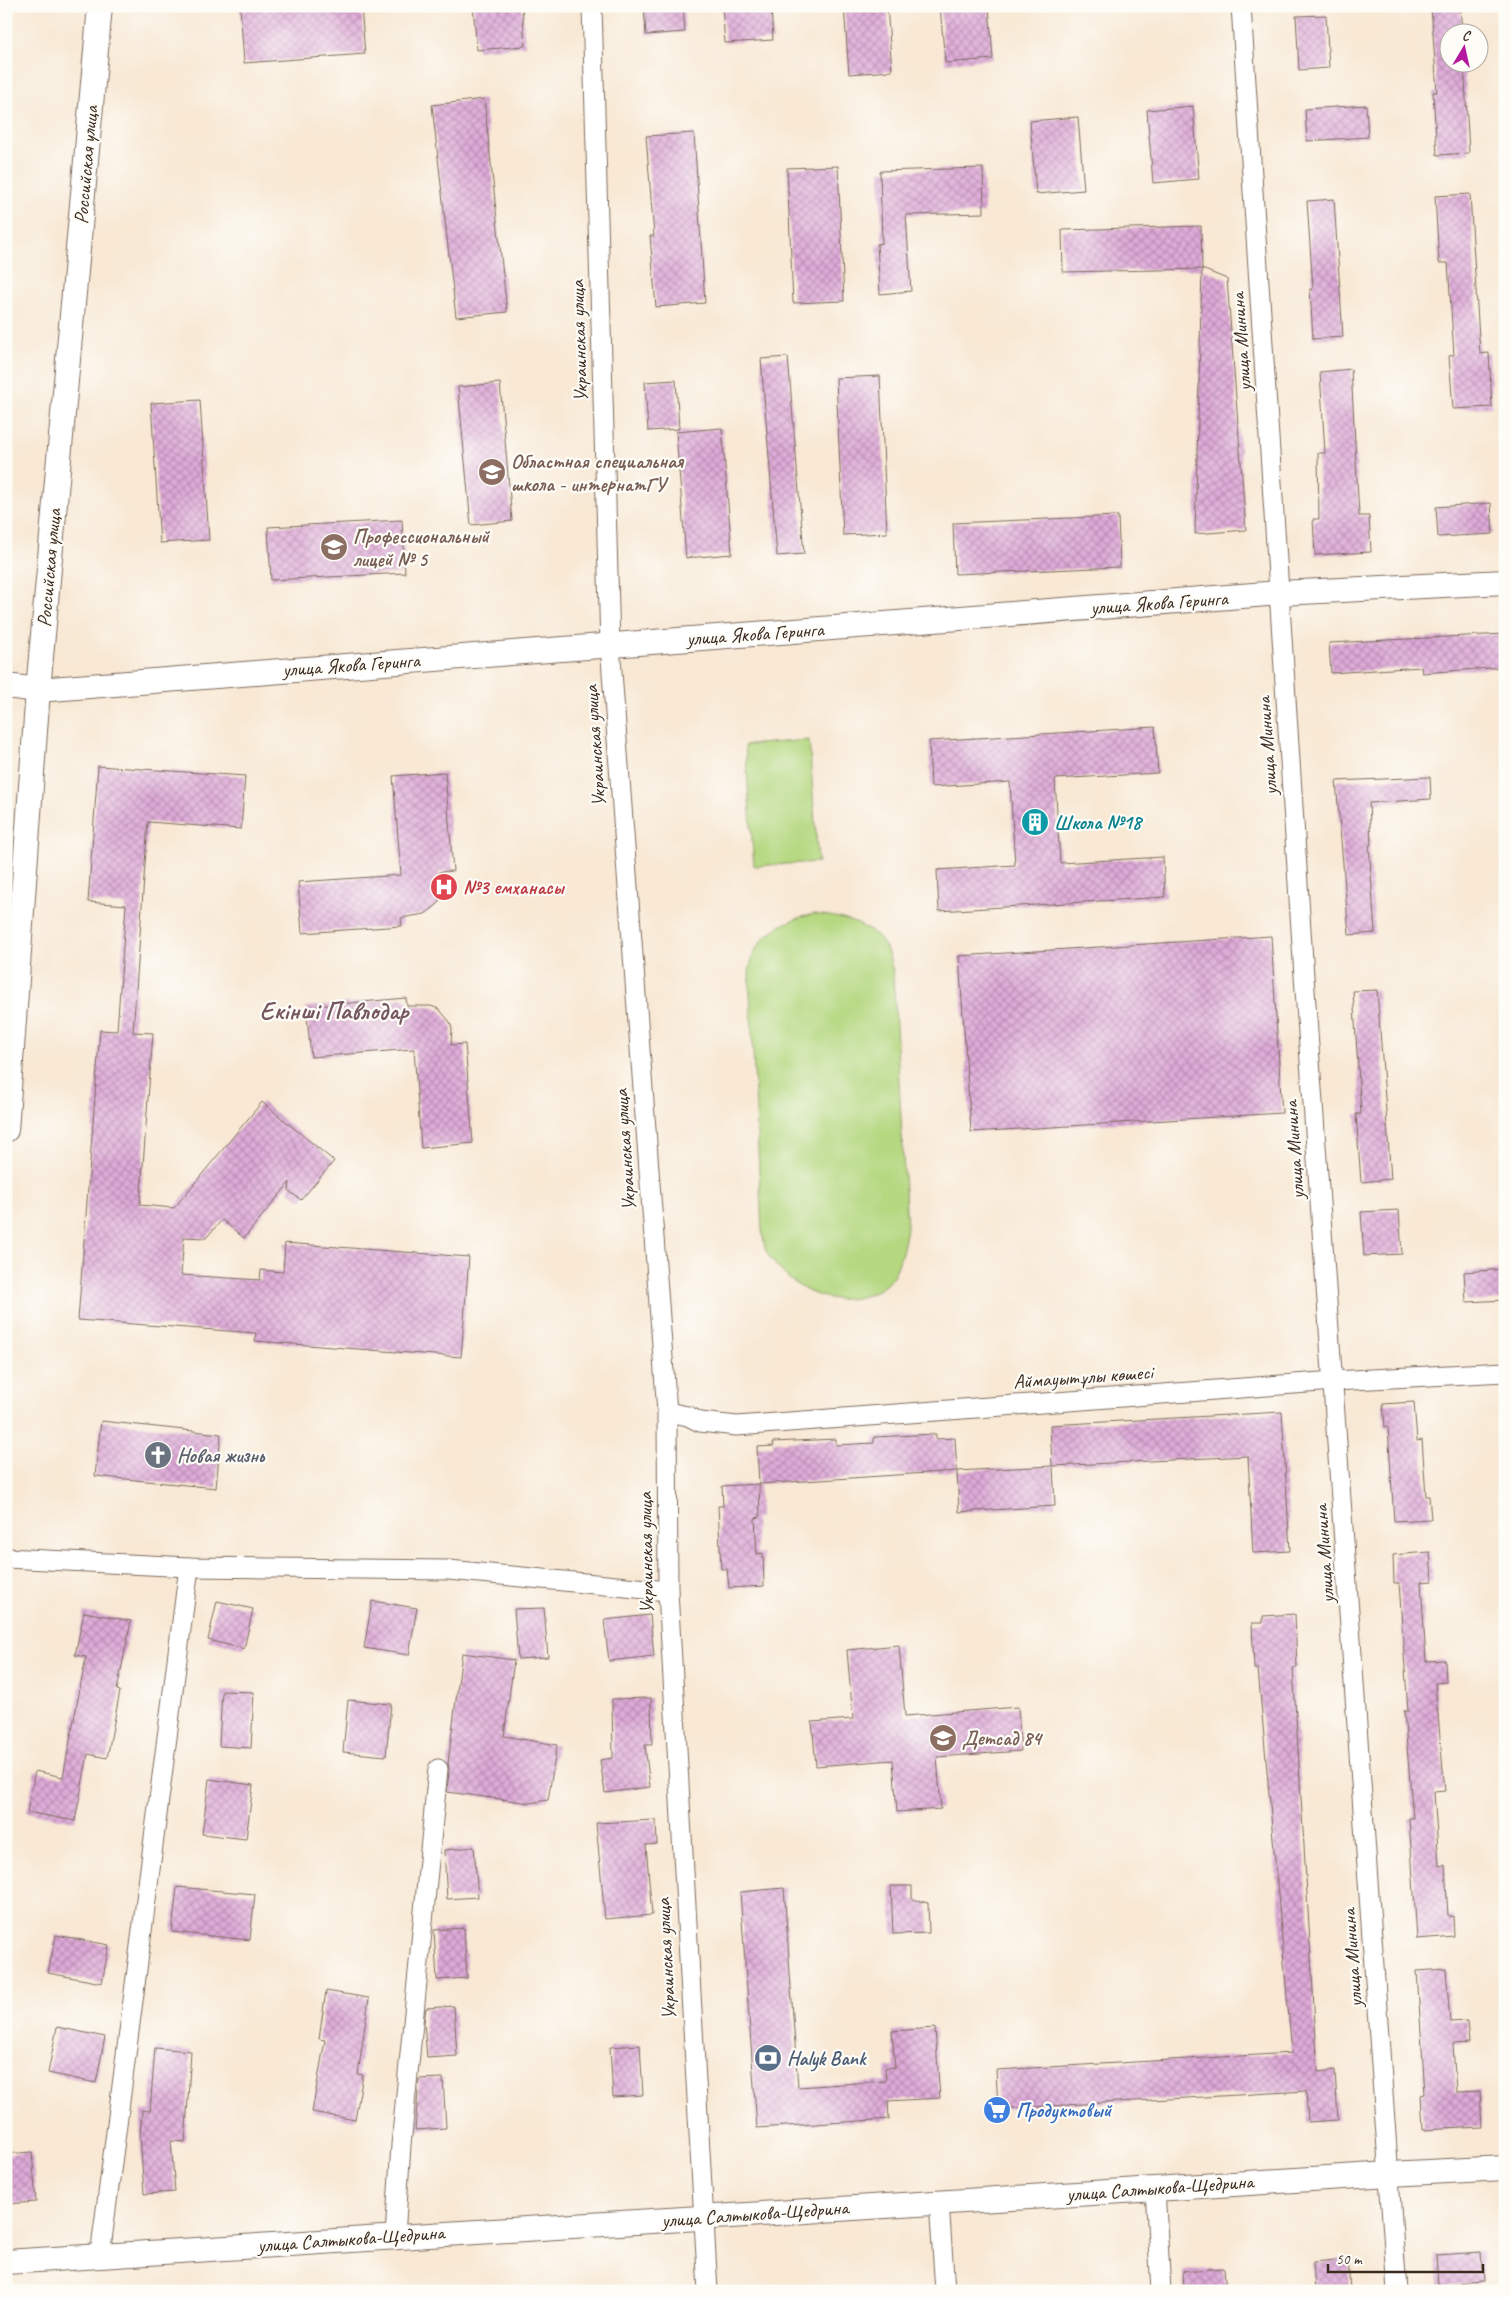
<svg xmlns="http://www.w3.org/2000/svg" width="1511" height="2297" font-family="Caveat,sans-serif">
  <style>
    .park { fill: #b5d881; stroke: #788150 }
    .building { fill: url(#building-cross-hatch) }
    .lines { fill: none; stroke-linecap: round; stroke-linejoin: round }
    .minor-casing { stroke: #7d6c5e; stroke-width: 21 }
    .tertiary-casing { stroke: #7d6c5e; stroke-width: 26 }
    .minor { stroke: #fff; stroke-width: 19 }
    .tertiary { stroke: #fff; stroke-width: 24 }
    .labels { text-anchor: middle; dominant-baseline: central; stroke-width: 4.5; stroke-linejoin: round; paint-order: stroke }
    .street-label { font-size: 20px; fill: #3b2a1e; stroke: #fdfcf7 }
    .education-label { font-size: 20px; font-weight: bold; fill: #785e54; stroke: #fdfcf7; text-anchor: start }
    .culture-label { font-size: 20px; font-weight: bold; fill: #0d838f; stroke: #fdfcf7; text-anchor: start }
    .health-label { font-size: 20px; font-weight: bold; fill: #be3a42; stroke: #fdfcf7; text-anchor: start }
    .worship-label { font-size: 20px; font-weight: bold; fill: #5b616d; stroke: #fdfcf7; text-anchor: start }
    .service-label { font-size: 20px; font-weight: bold; fill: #4e5e75; stroke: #fdfcf7; text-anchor: start }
    .shop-label { font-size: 20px; font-weight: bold; fill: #366cbe; stroke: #fdfcf7; text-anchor: start }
    .district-label { font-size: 25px; font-weight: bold; fill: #74575f; stroke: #fdfcf7 }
  </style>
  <defs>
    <pattern id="building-cross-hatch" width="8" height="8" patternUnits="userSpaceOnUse" patternTransform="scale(1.25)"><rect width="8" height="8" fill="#dfabd9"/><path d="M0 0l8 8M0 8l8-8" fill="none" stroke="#b68baf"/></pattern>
  </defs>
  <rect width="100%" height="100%" fill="#fdfcf7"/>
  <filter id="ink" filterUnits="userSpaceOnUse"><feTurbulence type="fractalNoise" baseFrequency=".02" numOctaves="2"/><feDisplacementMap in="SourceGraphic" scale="10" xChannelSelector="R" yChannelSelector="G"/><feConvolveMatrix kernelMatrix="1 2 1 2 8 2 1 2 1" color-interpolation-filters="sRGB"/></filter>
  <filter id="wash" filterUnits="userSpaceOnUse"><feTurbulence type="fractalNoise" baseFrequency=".0096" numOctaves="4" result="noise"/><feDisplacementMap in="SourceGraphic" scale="20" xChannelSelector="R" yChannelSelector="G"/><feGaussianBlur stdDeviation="1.12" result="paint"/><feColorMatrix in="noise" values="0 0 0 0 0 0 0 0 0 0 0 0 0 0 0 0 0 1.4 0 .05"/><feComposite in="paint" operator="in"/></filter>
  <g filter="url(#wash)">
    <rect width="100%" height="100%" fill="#f8e8d4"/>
    <!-- park -->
    <g class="park">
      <path d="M809,740L818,862L754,866L745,745Z"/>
      <path d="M814,914C840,917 872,923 886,948C889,955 891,964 893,971L907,1228C904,1245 900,1266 891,1279C884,1288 871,1294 861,1297C822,1306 788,1286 767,1253C764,1247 763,1237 762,1230L749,972C751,965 752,955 756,949C769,928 791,919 814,914Z"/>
    </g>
    <g id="blocks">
      <!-- building -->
      <g class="building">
        <path d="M240,6H361L365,54L244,63Z"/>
        <path d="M473,6H522L525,46L477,50Z"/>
        <path d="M644,6H683L685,32L646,35Z"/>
        <path d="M722,6H771L773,40L725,43Z"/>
        <path d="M844,6H887L892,71L849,74Z"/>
        <path d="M940,6H989L993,59L945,63Z"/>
        <path d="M1431,6H1460L1462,32H1448V62H1464L1469,153L1437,155L1433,92H1437Z"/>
        <path d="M1326,15L1329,68L1299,70L1296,16Z"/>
        <path d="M484,99L507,312L456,317L432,105Z"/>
        <path d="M1366,105L1368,137L1307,141L1305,109Z"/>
        <path d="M1193,106L1199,179L1153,183L1147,110Z"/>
        <path d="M1078,117L1084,190L1036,194L1030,121Z"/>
        <path d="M694,133L705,303L656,307L650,236H654L646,136Z"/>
        <path d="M838,166L844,301L793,303L787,168Z"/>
        <path d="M983,168L984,213L906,215L911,291L880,294L877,244L882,243L880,171Z"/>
        <path d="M1470,194L1480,354L1489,353L1492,407L1453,409L1449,356L1454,355L1448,263H1439L1435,196Z"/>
        <path d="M1334,199L1343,337L1313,339L1310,289H1313L1307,201Z"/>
        <path d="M1201,226L1202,269L1063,272L1062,230Z"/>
        <path d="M1202,269L1227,279L1246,530L1195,534Z"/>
        <path d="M788,357L804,554L777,556L761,359Z"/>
        <path d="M1351,369L1359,516H1369L1371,552L1315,555L1313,519H1319L1318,453H1325L1320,372Z"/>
        <path d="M880,376L887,533L843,535L836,378Z"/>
        <path d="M676,380L679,429L648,431L645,382Z"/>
        <path d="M500,383L512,521L471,525L458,387Z"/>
        <path d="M200,400L209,540L160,543L151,403Z"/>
        <path d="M722,428L732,554L686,558L676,432Z"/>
        <path d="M1491,503L1493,534L1438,537L1436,507Z"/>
        <path d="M1118,516L1120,567L955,574L953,523Z"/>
        <path d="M402,520L405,573L271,580L268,527Z"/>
        <path d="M1505,634V667L1422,673L1421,667L1331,673L1329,643Z"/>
        <path d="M1155,727L1158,773L1055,779L1060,863L1163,857L1165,897L939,911L937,870L1015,865L1010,782L931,787L929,741Z"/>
        <path d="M98,766L245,776L241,829L148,822L133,1032L153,1033L140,1205L174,1208L262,1102L334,1161L301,1200L289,1191L290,1182L244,1238L222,1220L206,1238L184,1237L181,1275L260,1280L261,1270L283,1272L285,1243L469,1257L461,1357L255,1341L256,1333L78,1320L100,1030L117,1031L126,905L88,902Z"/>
        <path d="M445,772L453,871L439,872L442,888L438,904L425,914L401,918L402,926L302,933L298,882L401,875L393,776Z"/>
        <path d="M1430,777L1431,799L1369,803L1371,845H1369L1375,933L1349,935L1336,781Z"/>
        <path d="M1271,936L1282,1113L971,1132L959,956Z"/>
        <path d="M1377,990L1391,1179L1361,1182L1356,1114H1361L1353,991Z"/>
        <path d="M406,998L407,1006H431L439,1009L450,1022L452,1029L451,1045L465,1044L473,1143L421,1148L414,1049L311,1057L306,1007Z"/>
        <path d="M1399,1210L1402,1254L1364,1256L1361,1212Z"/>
        <path d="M1505,1269V1300L1466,1302L1464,1272Z"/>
        <path d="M1414,1402L1417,1441L1422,1440L1426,1496H1429L1431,1519L1394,1521L1388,1427H1385L1383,1404Z"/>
        <path d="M1282,1412L1290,1551L1253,1553L1248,1456L1053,1466L1055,1506L959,1512L957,1471L1052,1466L1050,1425Z"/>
        <path d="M101,1421L221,1434L216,1488L95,1476Z"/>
        <path d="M936,1434V1439L955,1438L957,1471L759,1484L757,1447L774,1446L773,1442L836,1439V1445L874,1443V1437Z"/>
        <path d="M759,1484L760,1517L755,1518L757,1554L763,1553L764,1586L729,1588L727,1569H721L718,1506H723L722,1486Z"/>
        <path d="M1430,1552L1432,1581L1421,1582L1426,1661L1445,1660L1446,1682L1435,1683L1445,1791L1434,1792L1439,1866L1445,1865L1448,1917L1453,1916L1454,1936L1417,1939L1409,1818H1413L1404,1711H1408L1399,1583H1394L1393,1555Z"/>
        <path d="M217,1601L253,1609L244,1649L208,1640Z"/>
        <path d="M372,1601L417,1608L409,1655L364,1648Z"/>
        <path d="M544,1608L548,1657L518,1659L514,1609Z"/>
        <path d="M84,1612L131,1621L117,1690L120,1691L107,1758L88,1754L75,1821L27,1812L35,1771L63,1777L86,1657L75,1655Z"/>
        <path d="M1295,1614L1297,1668H1293L1318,2072L1335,2070L1338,2120L1308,2122L1306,2091L998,2109L996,2070L1292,2053L1258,1669H1254L1252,1623H1263V1616Z"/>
        <path d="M650,1615L654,1656L609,1661L604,1620Z"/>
        <path d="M899,1645L905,1716L1018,1707L1021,1751L937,1757L941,1809L897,1812L893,1760L816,1766L812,1722L853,1719L847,1650Z"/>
        <path d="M462,1653L514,1660L504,1736L557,1745L548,1800L530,1803L447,1792L449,1770L448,1763Z"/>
        <path d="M222,1691L254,1692L251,1748L219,1746Z"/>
        <path d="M651,1698L652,1745H645L650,1787L605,1793L600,1760L613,1758L612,1699Z"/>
        <path d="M348,1700L391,1704L386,1756L343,1752Z"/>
        <path d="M209,1779L253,1785L246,1839L202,1834Z"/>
        <path d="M656,1820L657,1844L646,1845L652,1915L605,1919L596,1823Z"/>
        <path d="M474,1847L478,1897L447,1899L444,1850Z"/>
        <path d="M891,1886H912V1899L928,1903L929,1933L893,1934Z"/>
        <path d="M177,1887L255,1894L250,1940L172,1932Z"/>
        <path d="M784,1888L798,2087L886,2081L885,2068L895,2067L892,2031L935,2028L940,2098L888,2101L889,2119L757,2128L740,1892Z"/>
        <path d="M464,1928L467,1978L437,1980L434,1930Z"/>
        <path d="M56,1935L109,1945L102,1983L48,1973Z"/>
        <path d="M1446,1969L1450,2022L1467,2021L1469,2043L1453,2044L1456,2092L1480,2091L1482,2127L1423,2130L1421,2095L1425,2094L1417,1971Z"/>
        <path d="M326,1991L369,1998L358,2074L363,2075L355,2120L312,2112L325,2040L319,2039Z"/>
        <path d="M454,2006L457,2056L427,2058L424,2022L426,2008Z"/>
        <path d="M57,2027L105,2037L96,2083L48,2073Z"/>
        <path d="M640,2045L643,2095L613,2097L610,2047Z"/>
        <path d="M155,2048L191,2051L187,2114L185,2142L171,2141L175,2192L144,2194L140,2135L142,2110L150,2111Z"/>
        <path d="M443,2078L446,2128L415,2130L419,2079Z"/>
        <path d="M32,2152L36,2202L6,2204V2154Z"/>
        <path d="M1482,2252L1484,2282L1438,2285L1436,2255Z"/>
        <path d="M1348,2259L1350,2291H1315L1313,2262Z"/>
        <path d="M1224,2268L1226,2291H1184L1183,2271Z"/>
      </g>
    </g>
  </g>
  <g filter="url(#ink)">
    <use href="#blocks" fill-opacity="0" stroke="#7d6c5e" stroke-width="1"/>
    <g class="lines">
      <!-- minor casing -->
      <g class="minor-casing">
        <g id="minor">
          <path d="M592,6L610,645L667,1412L668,1591L708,2291"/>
          <path d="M1241,6L1304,976L1397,2291"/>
          <path d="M667,1412L688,1416L700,1422L737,1426L1334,1381L1505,1372"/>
          <path d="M6,1558L189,1567L449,1570L668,1591"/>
          <path d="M1155,2189L1161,2291"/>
          <path d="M939,2202L945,2291"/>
          <path d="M395,2236L401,2145L438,1769"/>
          <path d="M100,2256L189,1567"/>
        </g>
      </g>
      <!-- tertiary casing -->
      <g class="tertiary-casing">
        <g id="tertiary">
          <path d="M6,686L38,690L1280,593L1505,582"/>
          <path d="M6,1130L38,690L100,6"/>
          <path d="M6,2262L1390,2174L1505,2168"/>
        </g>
      </g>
      <!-- minor -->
      <use href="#minor" class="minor"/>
      <!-- tertiary -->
      <use href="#tertiary" class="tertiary"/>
    </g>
  </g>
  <!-- icons -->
  <defs>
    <g id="school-disc" transform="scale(1.4375)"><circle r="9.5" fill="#8d6e63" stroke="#fdfcf7"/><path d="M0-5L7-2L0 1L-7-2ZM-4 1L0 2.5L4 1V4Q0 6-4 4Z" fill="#fff"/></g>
    <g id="building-disc" transform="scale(1.4375)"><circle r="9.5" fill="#0f9aa8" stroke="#fdfcf7"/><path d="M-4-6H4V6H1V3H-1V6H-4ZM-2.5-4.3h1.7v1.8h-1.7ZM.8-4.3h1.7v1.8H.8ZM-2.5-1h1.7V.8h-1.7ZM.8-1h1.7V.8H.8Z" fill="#fff"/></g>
    <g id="hospital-disc" transform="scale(1.4375)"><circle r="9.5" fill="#e0444e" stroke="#fdfcf7"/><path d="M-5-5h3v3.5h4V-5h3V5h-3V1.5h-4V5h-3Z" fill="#fff"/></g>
    <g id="church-disc" transform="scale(1.4375)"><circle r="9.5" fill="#6b7280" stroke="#fdfcf7"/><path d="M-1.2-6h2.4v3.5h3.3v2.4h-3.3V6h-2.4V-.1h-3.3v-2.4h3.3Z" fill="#fff"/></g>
    <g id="bank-disc" transform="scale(1.4375)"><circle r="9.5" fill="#5c6f8a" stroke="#fdfcf7"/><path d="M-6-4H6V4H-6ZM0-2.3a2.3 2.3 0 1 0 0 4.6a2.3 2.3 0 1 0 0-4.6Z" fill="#fff"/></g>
    <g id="supermarket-disc" transform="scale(1.4375)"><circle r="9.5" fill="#3f7fe0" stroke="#fdfcf7"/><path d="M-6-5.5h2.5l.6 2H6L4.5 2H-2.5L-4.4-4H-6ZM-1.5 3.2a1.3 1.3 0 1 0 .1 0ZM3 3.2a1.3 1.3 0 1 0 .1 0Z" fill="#fff"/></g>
  </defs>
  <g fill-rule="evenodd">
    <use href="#school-disc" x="492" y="472"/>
    <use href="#school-disc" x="334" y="547"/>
    <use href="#building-disc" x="1035" y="822"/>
    <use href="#hospital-disc" x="444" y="887"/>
    <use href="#church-disc" x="158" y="1455"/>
    <use href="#school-disc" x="943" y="1738"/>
    <use href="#bank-disc" x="768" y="2058"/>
    <use href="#supermarket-disc" x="997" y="2110"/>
  </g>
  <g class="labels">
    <!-- street labels -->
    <g class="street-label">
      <text transform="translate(86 165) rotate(-85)">Российская улица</text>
      <text transform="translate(579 341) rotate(-92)">Украинская улица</text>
      <text transform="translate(1241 342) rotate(-94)">улица Минина</text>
      <text transform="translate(49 568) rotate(-85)">Российская улица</text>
      <text transform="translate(1159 603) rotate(-4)">улица Якова Геринга</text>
      <text transform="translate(755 634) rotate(-4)">улица Якова Геринга</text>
      <text transform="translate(351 665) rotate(-4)">улица Якова Геринга</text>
      <text transform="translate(595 746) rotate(-94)">Украинская улица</text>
      <text transform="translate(1267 746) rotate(-94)">улица Минина</text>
      <text transform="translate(625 1150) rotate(-94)">Украинская улица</text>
      <text transform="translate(1294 1150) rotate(-94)">улица Минина</text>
      <text transform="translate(1083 1377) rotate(-4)">Аймауытұлы көшесі</text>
      <text transform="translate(646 1553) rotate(-91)">Украинская улица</text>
      <text transform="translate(1324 1554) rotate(-94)">улица Минина</text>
      <text transform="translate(1352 1958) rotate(-94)">улица Минина</text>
      <text transform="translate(666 1959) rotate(-93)">Украинская улица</text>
      <text transform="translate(1160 2188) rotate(-4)">улица Салтыкова-Щедрина</text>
      <text transform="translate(755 2214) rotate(-4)">улица Салтыкова-Щедрина</text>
      <text transform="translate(351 2239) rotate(-4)">улица Салтыкова-Щедрина</text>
    </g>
    <!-- education labels -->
    <g class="education-label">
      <text x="511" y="461">Областная специальная<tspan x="511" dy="23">школа - интернатГУ</tspan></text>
      <text x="353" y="536">Профессиональный<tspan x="353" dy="23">лицей № 5</tspan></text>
      <text x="962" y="1738">Детсад 84</text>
    </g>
    <!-- culture labels -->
    <g class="culture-label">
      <text x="1054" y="822">Школа №18</text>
    </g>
    <!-- health labels -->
    <g class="health-label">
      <text x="463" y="887">№3 емханасы</text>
    </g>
    <!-- worship labels -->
    <g class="worship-label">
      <text x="177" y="1455">Новая жизнь</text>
    </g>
    <!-- service labels -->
    <g class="service-label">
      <text x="787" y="2058">Halyk Bank</text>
    </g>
    <!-- shop labels -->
    <g class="shop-label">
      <text x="1016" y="2110">Продуктовый</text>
    </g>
    <!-- district labels -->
    <g class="district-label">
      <text x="334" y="1011">Екінші Павлодар</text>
    </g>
  </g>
  <!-- margin -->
  <rect width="1511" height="2297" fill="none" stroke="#fdfcf7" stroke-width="25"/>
  <!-- north arrow -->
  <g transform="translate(1464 48) rotate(9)"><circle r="24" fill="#fdfcf7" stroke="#afa8a0"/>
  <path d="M0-4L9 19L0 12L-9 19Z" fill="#b5179e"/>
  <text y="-8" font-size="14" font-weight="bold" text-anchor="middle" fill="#3b2a1e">С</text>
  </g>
  <!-- scale -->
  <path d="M1328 2264v8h155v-8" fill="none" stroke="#3b2a1e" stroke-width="2.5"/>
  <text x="1336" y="2264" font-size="15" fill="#3b2a1e" stroke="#fdfcf7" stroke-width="4" paint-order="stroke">50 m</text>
</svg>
